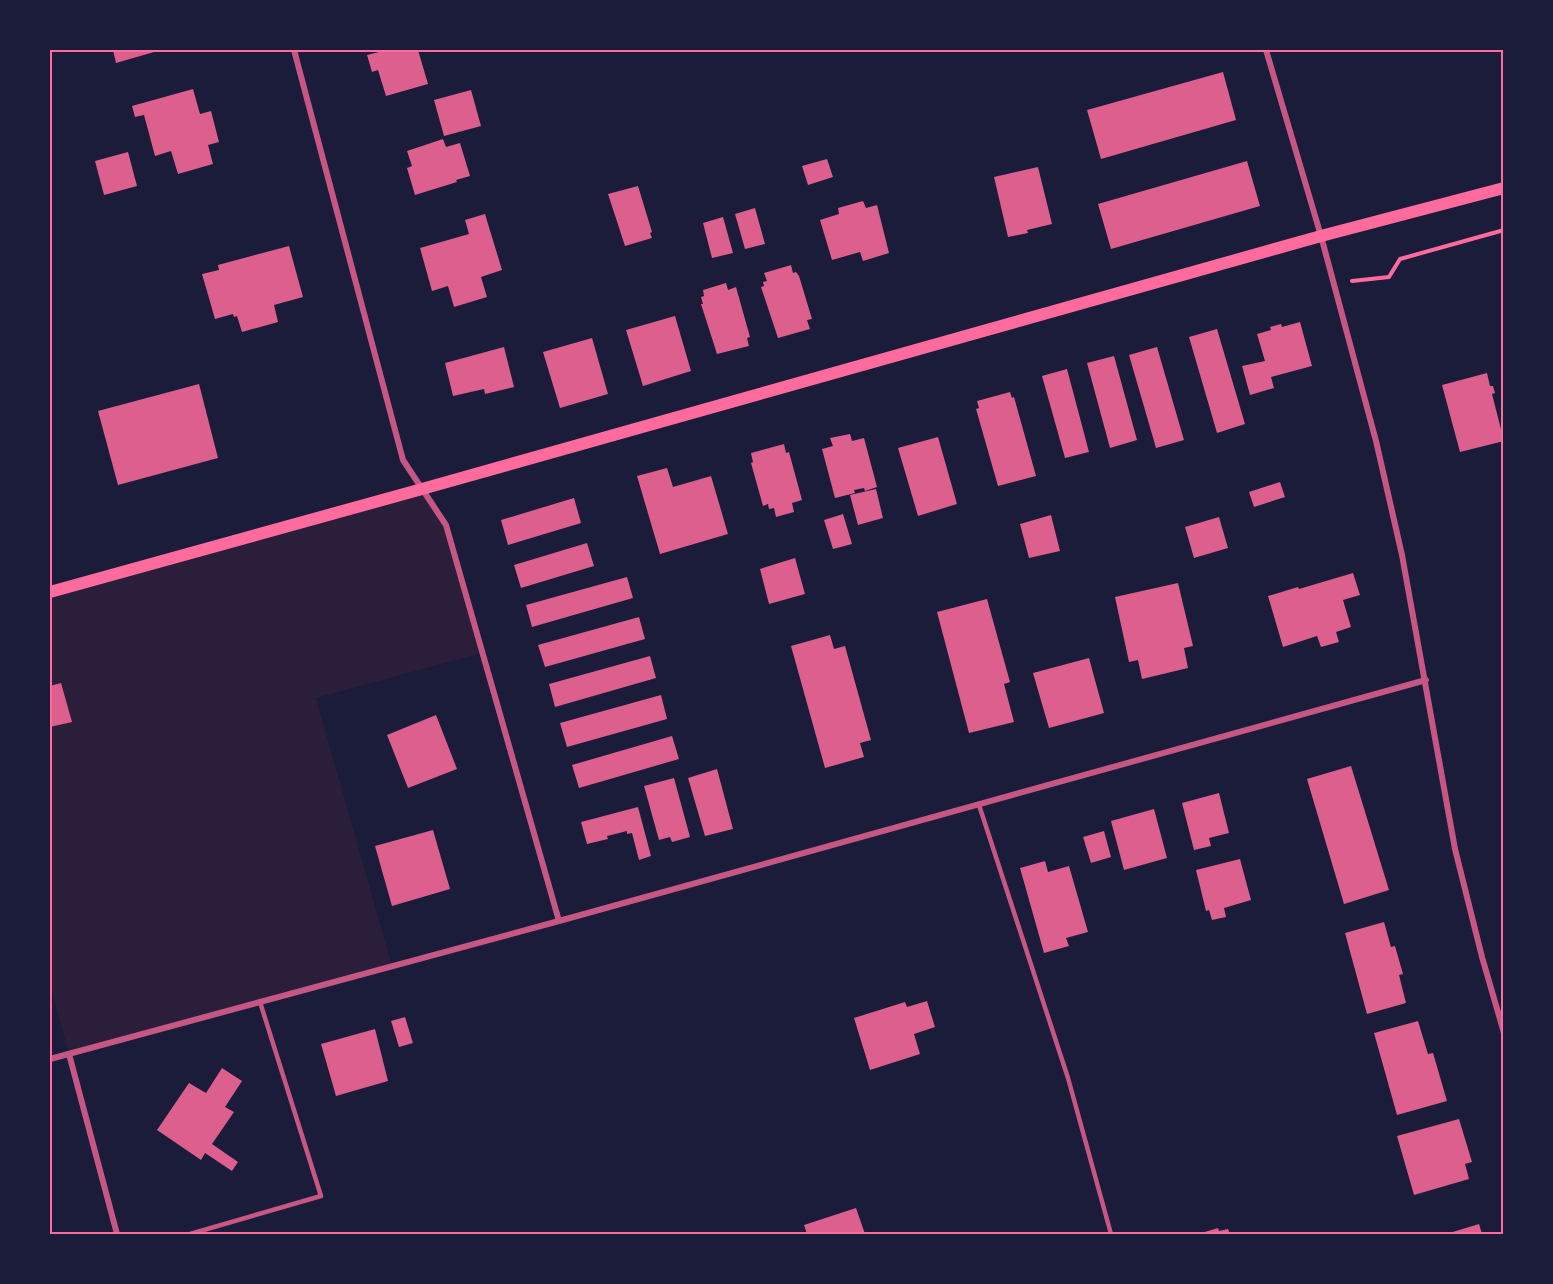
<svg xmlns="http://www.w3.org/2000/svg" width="1553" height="1284" font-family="'IBM Plex Serif',serif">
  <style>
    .green { fill: #2a1e3b }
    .building { fill: #dd5f8e }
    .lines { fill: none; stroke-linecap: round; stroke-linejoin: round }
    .path { stroke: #ff6b9d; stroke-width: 4 }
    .service { stroke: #c65784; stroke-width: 4.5 }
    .minor { stroke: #c65784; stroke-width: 6 }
    .secondary { stroke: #ff6b9d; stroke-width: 12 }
    .neatline { fill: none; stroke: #ff6b9d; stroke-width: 2 }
  </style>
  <rect width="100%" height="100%" fill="#1b1b3a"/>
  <!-- green -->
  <path class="green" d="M422,489L446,525L482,653L316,698L392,966L69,1054L50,984V592Z"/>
  <!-- building -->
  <g class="building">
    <path d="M113,50H161L116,63Z"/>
    <path d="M387,50H418L428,84L386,96L378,70L372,72L367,55Z"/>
    <path d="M1223,72L1236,120L1101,159L1087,110Z"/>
    <path d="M193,89L200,114L211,111L219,142L208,145L213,164L178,174L171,151L155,156L144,115L135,117L132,106Z"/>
    <path d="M471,90L481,126L444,136L434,100Z"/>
    <path d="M443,139L446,147L460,143L470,176L456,180L457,182L415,195L407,168L412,166L407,151Z"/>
    <path d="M128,152L137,186L104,195L95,161Z"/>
    <path d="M827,159L833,177L808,185L802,166Z"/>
    <path d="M1247,161L1260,206L1111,249L1098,204Z"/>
    <path d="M1038,167L1052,224L1027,230L1028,233L1008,237L994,177Z"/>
    <path d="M638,186L652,232L650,233L652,238L625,246L608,194Z"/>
    <path d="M863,201L866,208L877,205L889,253L863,261L860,252L832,260L820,220L839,214L838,208Z"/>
    <path d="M755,208L765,244L745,249L735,214Z"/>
    <path d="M485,214L502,270L481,277L487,297L454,307L448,286L432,291L420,248L469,234L465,220Z"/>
    <path d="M723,217L733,253L712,258L703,223Z"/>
    <path d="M289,246L303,297L274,305L278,322L242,332L237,316L234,317L233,314L215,319L202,274L219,270L218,265Z"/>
    <path d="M791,265L793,273L796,272L799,276L812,319L807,320L810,329L778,338L761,287L764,286L763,282L767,281L764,273Z"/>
    <path d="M726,283L728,290L736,287L750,337L747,338L749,346L717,354L701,304H703L701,297L704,296L703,290Z"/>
    <path d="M675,316L691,371L643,386L626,330Z"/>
    <path d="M1300,322L1312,366L1271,377L1274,388L1250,395L1242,366L1265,361L1257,334L1271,330L1270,327L1281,324L1282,327Z"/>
    <path d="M1217,329L1245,424L1217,433L1189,337Z"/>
    <path d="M592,338L608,394L560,408L543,352Z"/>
    <path d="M504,347L514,387L485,394L484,389L453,396L445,363Z"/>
    <path d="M1157,347L1184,440L1156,448L1129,355Z"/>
    <path d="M1114,356L1137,440L1110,448L1087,363Z"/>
    <path d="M1067,369L1089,452L1065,458L1042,376Z"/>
    <path d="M1487,373L1490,386H1493L1495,393L1492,394L1504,441L1460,452L1442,385Z"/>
    <path d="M199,384L218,458L118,485L98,411Z"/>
    <path d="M1010,392L1012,398L1014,397L1036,476L998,486L976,409L979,408L977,401Z"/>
    <path d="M850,434L852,441L864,438L877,487L865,491L864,488L854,490L855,493L835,498L822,449L833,446L830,438Z"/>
    <path d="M938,437L957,504L918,516L898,448Z"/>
    <path d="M784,444L786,453L789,452L802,500L792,503L794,512L776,517L774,508L769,509L768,504L763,506L751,463L753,462L751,453Z"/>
    <path d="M667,468L673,487L711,476L728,534L660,554L637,476Z"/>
    <path d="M1280,482L1285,497L1254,507L1249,492Z"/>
    <path d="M876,489L883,518L858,525L850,495Z"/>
    <path d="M574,498L581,523L508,545L501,520Z"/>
    <path d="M843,514L852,544L833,549L824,520Z"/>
    <path d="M1051,515L1060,551L1029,558L1020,524Z"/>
    <path d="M1219,517L1228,548L1194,558L1185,527Z"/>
    <path d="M587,543L594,566L521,588L514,565Z"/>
    <path d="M795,558L805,594L769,604L760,569Z"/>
    <path d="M1353,573L1360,595L1343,600L1351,627L1336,632L1339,642L1321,647L1317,636L1283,647L1268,596L1298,587L1299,589Z"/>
    <path d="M627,577L633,598L532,627L526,605Z"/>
    <path d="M1178,583L1193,646L1184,648L1188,668L1142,679L1138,660L1129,662L1115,597Z"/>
    <path d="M987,599L1010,682L1004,684L1014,722L969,733L937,612Z"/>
    <path d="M639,617L645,639L545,667L538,645Z"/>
    <path d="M830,635L834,649L845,646L871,740L860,743L864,757L825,768L791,646Z"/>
    <path d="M650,656L656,678L555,707L549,684Z"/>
    <path d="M1089,658L1104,713L1049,728L1033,673Z"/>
    <path d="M61,683L72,722L50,727V686Z"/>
    <path d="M661,695L667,719L567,747L560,723Z"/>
    <path d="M436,715L457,769L408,788L387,735Z"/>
    <path d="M672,736L679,759L579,788L572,765Z"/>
    <path d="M1351,766L1389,890L1344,904L1307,779Z"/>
    <path d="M717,769L733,829L705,836L688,778Z"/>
    <path d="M674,778L690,837L672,842L670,837L659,840L644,786Z"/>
    <path d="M1219,793L1229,833L1209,838L1211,846L1194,850L1182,803Z"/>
    <path d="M638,807L651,856L639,860L632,833L627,834V831L607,836L608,839L587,844L581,822Z"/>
    <path d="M1154,809L1167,858L1124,870L1111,821Z"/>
    <path d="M433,830L450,889L392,906L375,846Z"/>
    <path d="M1104,831L1111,857L1091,863L1083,837Z"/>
    <path d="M1240,859L1251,900L1224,908L1226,917L1212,920L1209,910L1206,911L1196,870Z"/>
    <path d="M1045,861L1048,872L1069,866L1088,932L1066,938L1069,946L1044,953L1020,868Z"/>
    <path d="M1384,922L1391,947L1395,946L1403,974L1399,975L1406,1003L1367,1014L1345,933Z"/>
    <path d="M927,1001L935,1027L914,1034L920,1054L870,1070L854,1018L905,1002L907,1007Z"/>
    <path d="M405,1017L413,1043L399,1047L391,1021Z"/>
    <path d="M1418,1021L1428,1054L1433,1053L1447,1101L1397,1115L1374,1033Z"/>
    <path d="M375,1029L388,1081L336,1096L321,1044Z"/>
    <path d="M222,1068L242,1081L225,1107L234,1112L212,1144L238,1162L232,1171L205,1153L201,1160L157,1130L189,1083L206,1093Z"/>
    <path d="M1459,1119L1472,1162L1465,1164L1469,1179L1414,1195L1397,1136Z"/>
    <path d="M856,1208L865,1234H807L804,1225Z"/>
    <path d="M1479,1224L1482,1234H1446Z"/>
    <path d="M1218,1228L1219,1231L1228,1229L1230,1234H1198Z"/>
  </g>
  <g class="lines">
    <!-- path -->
    <path class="path" d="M1352,281L1389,277L1400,259L1504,230"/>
    <!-- service -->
    <g class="service">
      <path d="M979,805L1068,1078L1111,1234"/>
      <path d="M190,1234L321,1196L260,1002"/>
    </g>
    <!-- minor -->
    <g class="minor">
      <path d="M294,50L403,460L446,525L559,921"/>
      <path d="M1266,50L1321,236L1376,441L1402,555L1455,849L1482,957L1504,1033"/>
      <path d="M69,1054L117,1234"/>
      <path d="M50,1059L559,921L1426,680"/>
    </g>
    <!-- secondary -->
    <path class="secondary" d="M50,592L422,489L1321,236L1504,188"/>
  </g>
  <!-- border -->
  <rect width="1553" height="1284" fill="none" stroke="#1b1b3a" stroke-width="102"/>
  <rect x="51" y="51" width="1451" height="1182" class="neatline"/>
</svg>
